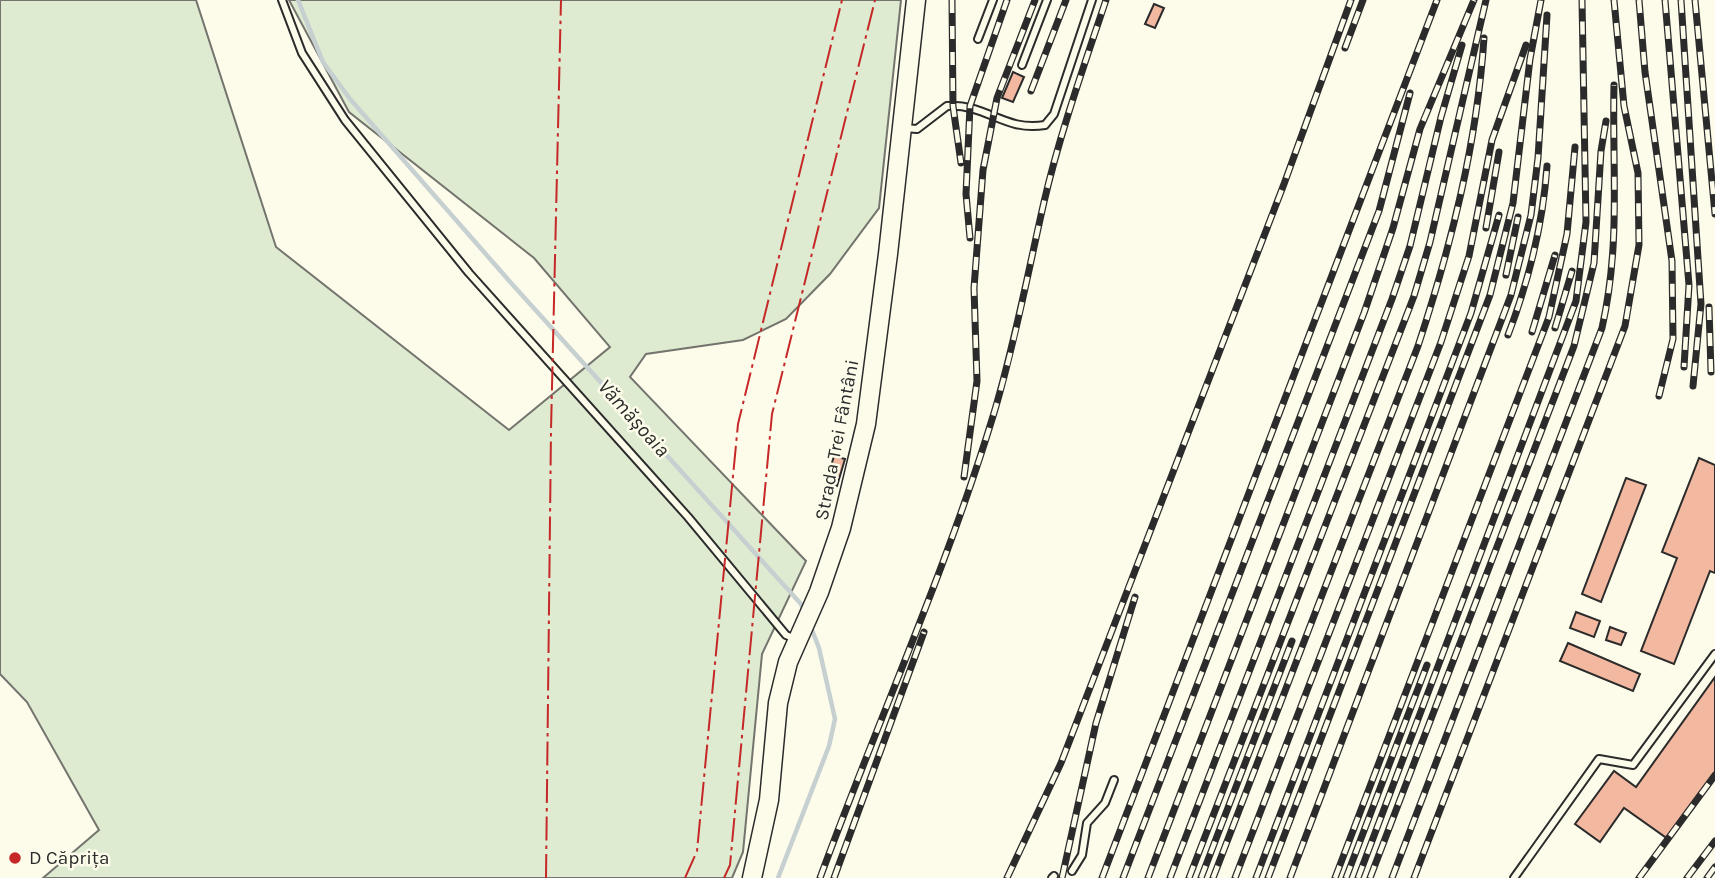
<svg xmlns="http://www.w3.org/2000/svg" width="1715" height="878" font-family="Karla,sans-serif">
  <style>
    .green { fill: #deebd1; stroke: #74746e; stroke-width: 2 }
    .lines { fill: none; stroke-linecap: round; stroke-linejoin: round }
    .stream { stroke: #c7d0d0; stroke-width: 4.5 }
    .building { fill: #f2b8a0; stroke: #2b2b2b; stroke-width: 2 }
    .lane-casing { stroke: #2b2b2b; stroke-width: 10 }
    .secondary-casing { stroke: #2b2b2b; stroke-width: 21 }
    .lane { stroke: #fdfbea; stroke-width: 6 }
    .secondary { stroke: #fdfbea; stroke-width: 18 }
    .rail-casing { stroke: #2b2b2b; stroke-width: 7 }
    .rail { stroke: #fdfbea; stroke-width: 4.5; stroke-dasharray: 13; stroke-linecap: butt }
    .power { stroke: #c62828; stroke-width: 2; stroke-dasharray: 24 5 3.5 5; stroke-linecap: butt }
    .poi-dot { fill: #c62828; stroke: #fdfbea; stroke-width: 2.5 }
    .labels { text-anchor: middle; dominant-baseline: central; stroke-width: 5; stroke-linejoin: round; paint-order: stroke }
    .street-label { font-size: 19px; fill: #2b2b2b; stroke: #fdfbea }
    .poi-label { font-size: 19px; fill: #2b2b2b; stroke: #fdfbea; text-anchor: start }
    .water-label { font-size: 21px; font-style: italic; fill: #2b2b2b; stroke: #fdfbea }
  </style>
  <rect width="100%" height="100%" fill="#fdfbea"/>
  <!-- green -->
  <path class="green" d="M0,0H196L276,247L509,430L610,347L534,258L349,112L289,0H901L879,208L830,274L786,319L743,340L646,354L630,377L806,561L762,654L743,852L732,878H43L99,830L27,702L0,674Z"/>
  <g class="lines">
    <!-- stream -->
    <g class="stream">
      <path d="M298,0L323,62L350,99L512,284L801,604L804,611"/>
      <path d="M778,878L829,746L835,719L819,648L810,625"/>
    </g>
  </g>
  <!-- building -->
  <g class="building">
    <path d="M1154,4L1164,8L1155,28L1145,24Z"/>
    <path d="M1013,72L1024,77L1013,102L1002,98Z"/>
    <path d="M834,456L845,459L837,486L826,483Z"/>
    <path d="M1699,458L1715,465V573L1710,571L1674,664L1641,651L1677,558L1662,552Z"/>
    <path d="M1626,478L1646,485L1601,602L1582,594Z"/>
    <path d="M1576,612L1600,621L1594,637L1570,628Z"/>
    <path d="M1610,627L1626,633L1621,645L1606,640Z"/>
    <path d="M1568,643L1640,674L1633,691L1560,661Z"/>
    <path d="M1715,677V773L1668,839L1624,808L1600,842L1575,824L1614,771L1636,787Z"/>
  </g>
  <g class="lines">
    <!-- lane casing -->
    <g class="lane-casing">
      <g id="lane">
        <path d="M282,0L302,53L345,120L469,273L688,517L786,635L795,639"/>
        <path d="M978,39L993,0"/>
        <path d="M1022,65L1047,0"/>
        <path d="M904,128L917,129L947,106C986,103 1004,132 1045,125L1054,114L1092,0"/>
        <path d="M1072,871L1082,855L1087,823L1105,803L1114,780"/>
        <path d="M1052,878L1054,876"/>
        <path d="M1514,878L1599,759L1633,765L1715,654"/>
      </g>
    </g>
    <!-- secondary casing -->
    <g class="secondary-casing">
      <path id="secondary" d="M752,878L769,800L778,703L788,662L819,592L841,528L866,424L888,254L916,0"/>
    </g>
    <!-- lane -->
    <use href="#lane" class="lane"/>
    <!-- secondary -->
    <use href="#secondary" class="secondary"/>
    <!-- rail casing -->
    <g class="rail-casing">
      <g id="rail">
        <path d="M952,0L953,106L961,163"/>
        <path d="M1639,0L1645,72L1672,261L1673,339L1659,396"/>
        <path d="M1665,0L1689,285L1684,367"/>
        <path d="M1681,0L1701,304L1693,386"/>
        <path d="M1695,0L1715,214"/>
        <path d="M1345,48L1363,0"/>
        <path d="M1031,91L1066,0"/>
        <path d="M1486,228L1499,152"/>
        <path d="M970,238L966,194L970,106L1007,0"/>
        <path d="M1506,275L1518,217"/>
        <path d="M1709,307L1711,372"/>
        <path d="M1555,328L1572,271"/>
        <path d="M1532,332L1555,255"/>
        <path d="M1508,335C1529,280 1543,224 1547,166"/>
        <path d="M964,477L977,381L974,288L983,170L997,98L1035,0"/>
        <path d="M820,878C877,723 946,571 994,413C1015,343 1028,272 1044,202C1060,133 1084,66 1106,0"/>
        <path d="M834,878L924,632"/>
        <path d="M1007,878L1061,763L1284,184L1351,0"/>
        <path d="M1062,878L1096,723L1135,597"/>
        <path d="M1102,878L1437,0"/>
        <path d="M1123,878L1379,211L1410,93"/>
        <path d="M1148,878L1364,313L1393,228L1420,129L1474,0"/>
        <path d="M1170,878L1392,299L1410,246L1441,117L1462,45"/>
        <path d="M1189,878L1414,296L1430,242L1486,0"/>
        <path d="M1201,878L1292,641"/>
        <path d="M1213,878L1418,346C1451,246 1477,144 1484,38"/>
        <path d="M1235,878L1441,342L1469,256L1492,140L1526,45"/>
        <path d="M1256,878L1471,313L1499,215"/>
        <path d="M1268,878L1490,295L1513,203L1530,59L1541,0"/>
        <path d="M1290,878L1511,295L1531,215L1538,158L1547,15"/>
        <path d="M1335,878L1549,317L1567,234L1575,147"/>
        <path d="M1346,878L1427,665"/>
        <path d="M1358,878L1576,301L1586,222L1582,0"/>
        <path d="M1370,878L1574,346L1594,263L1601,151L1606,121"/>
        <path d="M1392,878L1602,328C1621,243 1612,170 1614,85"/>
        <path d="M1414,878L1625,326L1639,245L1638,173L1624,106L1614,0"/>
        <path d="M1639,878L1715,775"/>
        <path d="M1687,878L1715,841"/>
        <path d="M1707,878L1715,867"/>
      </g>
    </g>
    <!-- rail -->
    <use href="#rail" class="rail"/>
    <!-- power -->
    <g class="power">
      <path d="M546,878L551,430L561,0"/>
      <path d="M685,878L697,851L738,424L842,0"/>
      <path d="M724,878L730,865L772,414L875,0"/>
    </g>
  </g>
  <!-- markers -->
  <circle class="poi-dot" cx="15" cy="858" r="7"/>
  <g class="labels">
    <!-- street labels -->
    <g class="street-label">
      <text transform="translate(837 440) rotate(-79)">Strada Trei Fântâni</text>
    </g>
    <!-- poi labels -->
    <g class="poi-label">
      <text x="29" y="858">D Căprița</text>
    </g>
    <!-- water labels -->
    <g class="water-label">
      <text transform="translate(634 418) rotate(48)">Vămășoaia</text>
    </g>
  </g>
</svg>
